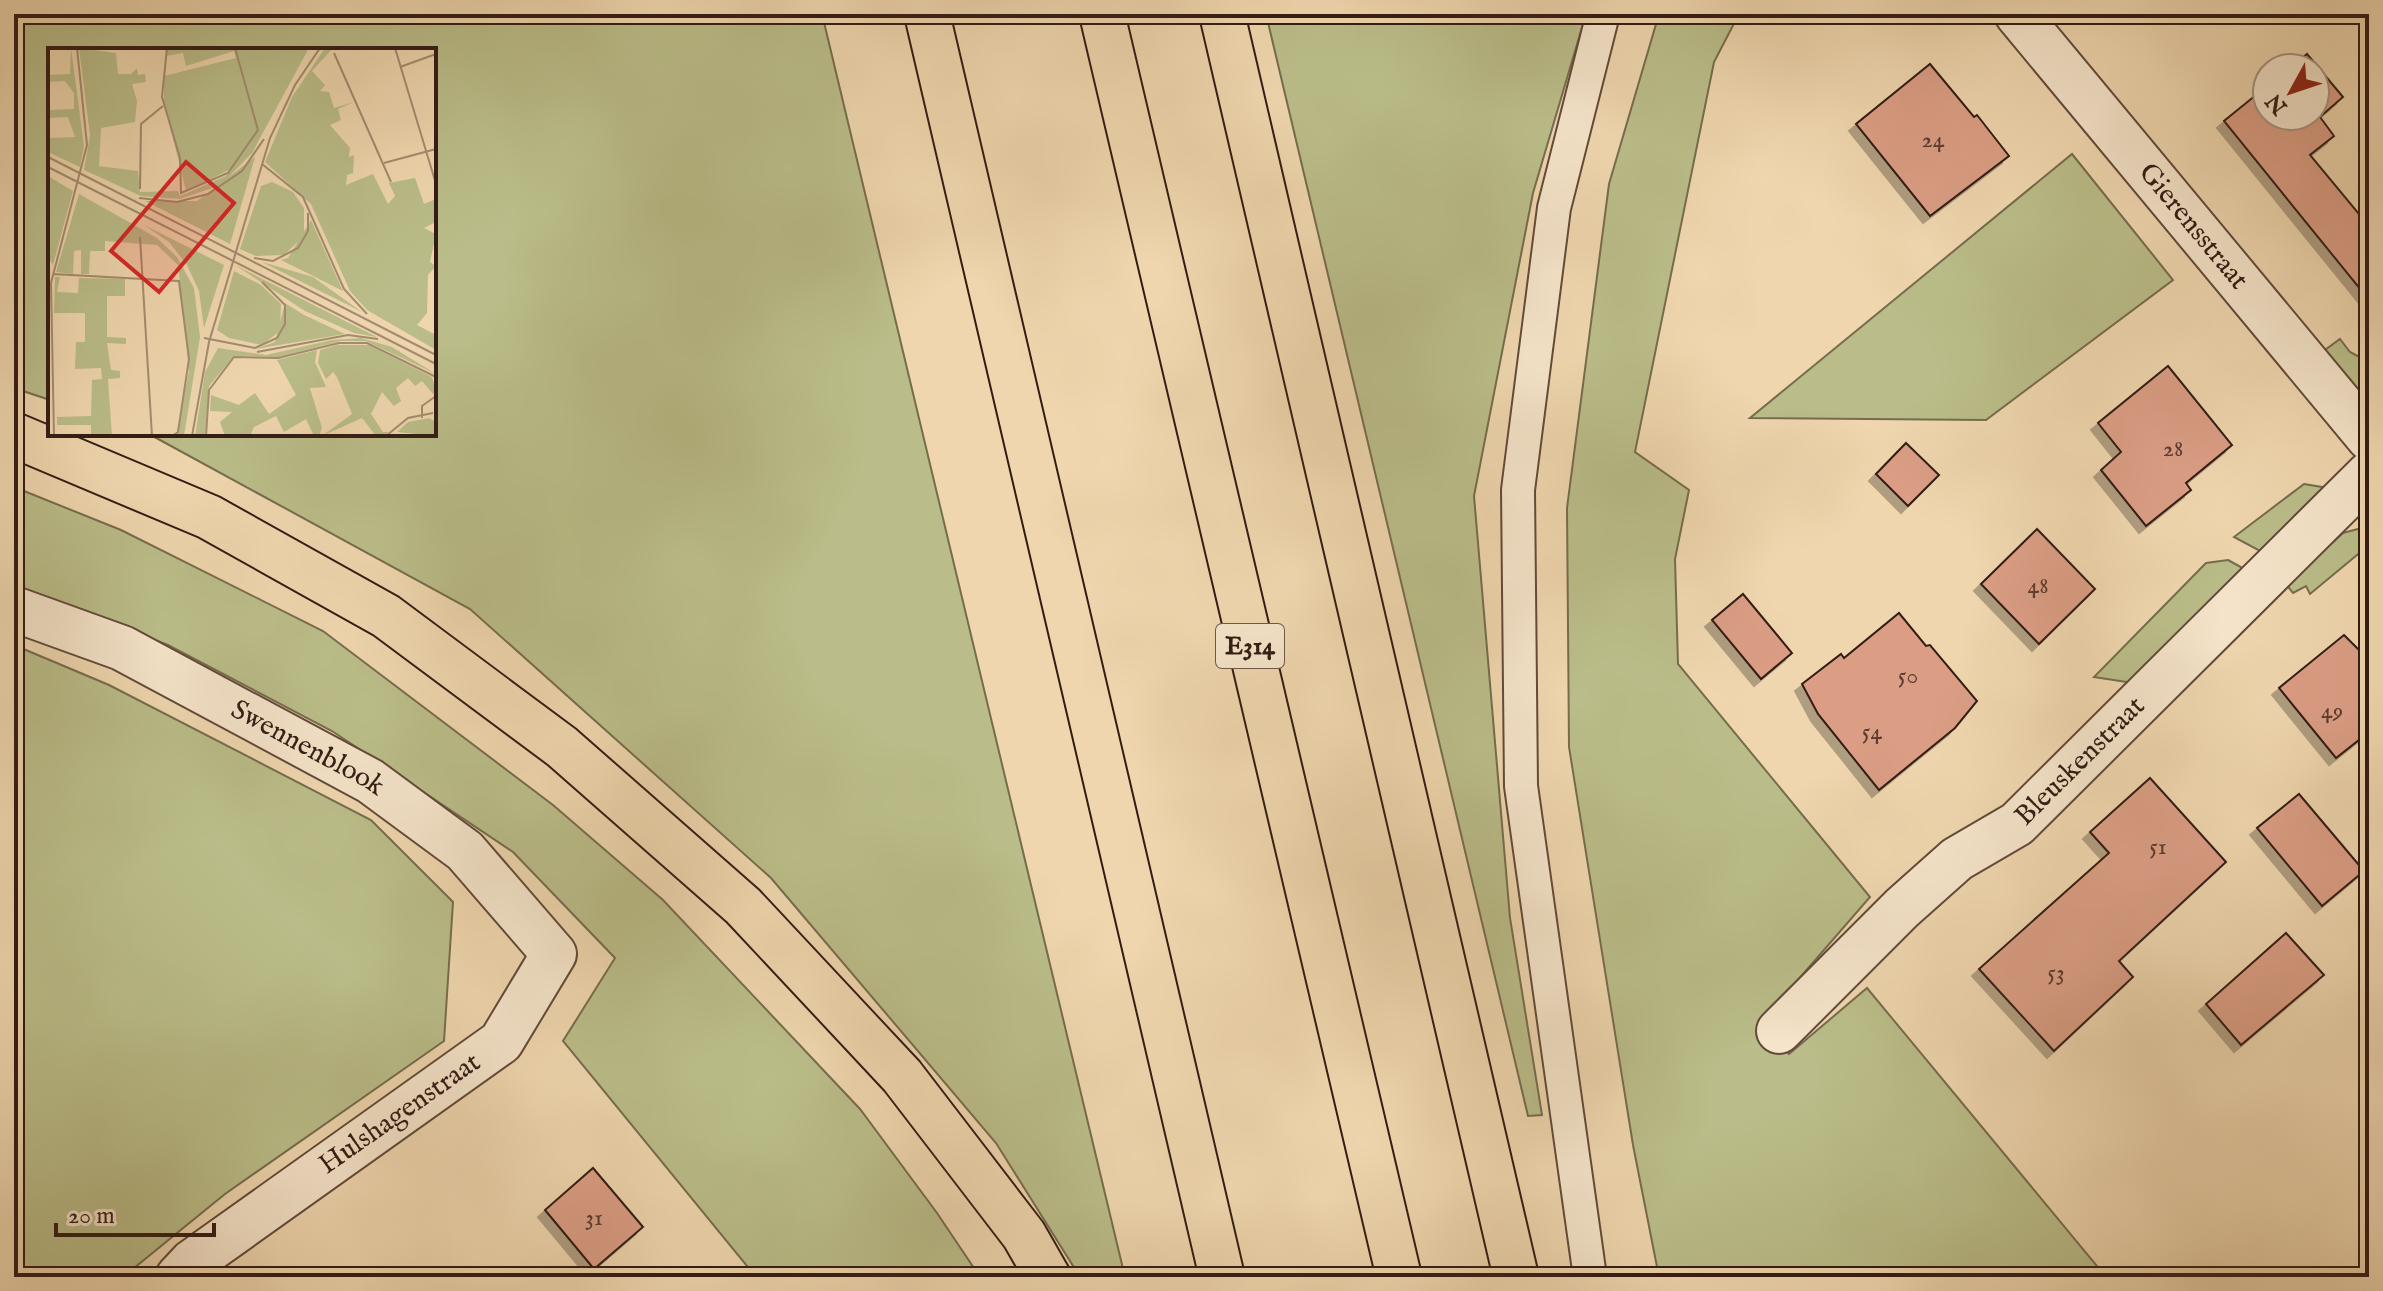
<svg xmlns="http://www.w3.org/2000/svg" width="2383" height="1291" font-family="'IM FELL English',serif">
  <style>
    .green { fill: #babd89; stroke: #766c4e; stroke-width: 2 }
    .building { fill: #db9e85; stroke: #331c14; stroke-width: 2; filter: url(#shadow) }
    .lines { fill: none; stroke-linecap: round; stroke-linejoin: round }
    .service-casing { stroke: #624a3a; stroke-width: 36 }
    .minor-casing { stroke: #624a3a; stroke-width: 48 }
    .motorway-casing { stroke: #331c14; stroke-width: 48 }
    .service { stroke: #f5e4ca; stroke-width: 32 }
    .minor { stroke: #f5e4ca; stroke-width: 44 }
    .motorway { stroke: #efd6ae; stroke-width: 44 }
    .labels { text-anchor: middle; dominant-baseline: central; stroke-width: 6; stroke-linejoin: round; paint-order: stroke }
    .number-label { font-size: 24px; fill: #5d3c30 }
    .shield { fill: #f5e4ca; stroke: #6d584b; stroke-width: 2 }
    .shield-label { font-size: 26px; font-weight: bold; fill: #331c14 }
    .street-label { font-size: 28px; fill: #331c14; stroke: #f5e4ca }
    .inset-road { fill: none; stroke: #a48c70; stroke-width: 2 }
    .view { fill: #d62828; fill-opacity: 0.15; stroke: #d62828; stroke-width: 4 }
    .inset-edge { fill: none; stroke: #331c14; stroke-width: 4 }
  </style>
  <defs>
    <filter id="shadow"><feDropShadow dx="-7" dy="7" stdDeviation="0" flood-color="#0004"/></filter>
  </defs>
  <rect width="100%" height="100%" fill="#efd6ae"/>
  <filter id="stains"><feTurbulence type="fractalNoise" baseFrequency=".0025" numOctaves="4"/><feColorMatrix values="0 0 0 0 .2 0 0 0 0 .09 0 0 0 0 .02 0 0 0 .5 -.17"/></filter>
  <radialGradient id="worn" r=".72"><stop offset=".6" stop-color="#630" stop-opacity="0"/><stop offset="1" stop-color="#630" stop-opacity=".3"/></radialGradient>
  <!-- green -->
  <g class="green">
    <path d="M14,14H822L1125,1277H1080L996,1143L771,878L470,609L149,434H434V50H50V400L14,388Z"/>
    <path d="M1266,14H1586L1533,193L1474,496L1510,918L1542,1115L1528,1116Z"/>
    <path d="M1659,14H1739L1714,62L1635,452L1689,490L1675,559L1678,664L1870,897L1764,1019L1789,1054L1867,988L2106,1277H1659L1633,1145L1569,747L1567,508L1609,184Z"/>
    <path d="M2072,154L2173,280L1986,420L1750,418Z"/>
    <path d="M2340,339L2350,352L2369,362V393L2357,390L2318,355Z"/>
    <path d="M2304,484L2328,488L2270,547L2260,551L2234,537Z"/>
    <path d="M14,487L121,530L323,631L553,805L663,900L860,1109L937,1213L980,1277H756L563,1041L615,958L513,852L332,731L168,645L14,586Z"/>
    <path d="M2369,526V545L2310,594L2306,586L2293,593L2286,584L2343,533Z"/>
    <path d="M2228,560L2248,571L2133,683L2094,677L2206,563Z"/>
    <path d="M14,645L109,685L371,820L453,902L444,1041L225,1194L123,1277H14Z"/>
  </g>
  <!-- building -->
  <g class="building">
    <path d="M2307,54L2343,97L2320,117L2334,136L2310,155L2369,226V300L2224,121L2267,86V116H2315V68H2290Z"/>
    <path d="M1930,64L1974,117L1977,115L2009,156L1930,216L1856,124Z"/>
    <path d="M2168,366L2232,445L2186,483L2191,490L2146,526L2101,470L2121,452L2098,423Z"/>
    <path d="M1906,443L1939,475L1908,506L1876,474Z"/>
    <path d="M2037,529L2095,589L2039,644L1981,584Z"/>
    <path d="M1743,594L1792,653L1761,679L1712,620Z"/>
    <path d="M1899,613L1926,646L1930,645L1977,701L1955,728L1879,790L1818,714L1802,684L1841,654L1844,658Z"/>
    <path d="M2344,635L2369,660V732L2336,758L2279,688Z"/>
    <path d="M2150,778L2226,862L2119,961L2133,977L2054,1051L1979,969L2109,853L2090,832Z"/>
    <path d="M2299,794L2364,871L2322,906L2257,828Z"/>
    <path d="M2286,933L2324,975L2241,1045L2206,1004Z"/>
    <path d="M593,1168L643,1227L594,1269L545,1210Z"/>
  </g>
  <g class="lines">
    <!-- service casing -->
    <g class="service-casing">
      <path id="service" d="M1590,1277L1521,786L1518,490L1554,208L1603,14"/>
    </g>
    <!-- minor casing -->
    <g class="minor-casing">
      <g id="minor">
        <path id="s1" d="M2017,14L2369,438"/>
        <path id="s2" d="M14,609L122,648L370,781L465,851L554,954L501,1042L192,1262L178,1277"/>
        <path id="s3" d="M1779,1031L1902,908L1957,859L2017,824L2369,474"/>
      </g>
    </g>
    <!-- motorway casing -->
    <g class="motorway-casing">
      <g id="motorway">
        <path d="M927,14L1222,1277"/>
        <path d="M1102,14L1399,1277"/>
        <path d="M1222,14L1516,1277"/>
        <path d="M14,435L209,517L386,616L562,747L743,906L902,1076L1024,1235L1048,1277"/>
      </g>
    </g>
    <!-- service -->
    <use href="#service" class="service"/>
    <!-- minor -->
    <use href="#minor" class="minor"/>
    <!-- motorway -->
    <use href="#motorway" class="motorway"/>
  </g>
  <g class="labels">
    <!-- number labels -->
    <g class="number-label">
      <text x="1933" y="140">24</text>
      <text x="2173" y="449">28</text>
      <text x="2038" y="586">48</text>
      <text x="1908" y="676">50</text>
      <text x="2332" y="711">49</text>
      <text x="1872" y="732">54</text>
      <text x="2158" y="847">51</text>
      <text x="2056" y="973">53</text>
      <text x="594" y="1218">31</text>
    </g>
    <!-- shield labels -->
    <rect class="shield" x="1216" y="624" width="68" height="44" rx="6"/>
    <g class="shield-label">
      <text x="1250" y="646">E314</text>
    </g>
    <!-- street labels -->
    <g class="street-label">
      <text stroke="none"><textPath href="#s1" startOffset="276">Gierensstraat</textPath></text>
      <text stroke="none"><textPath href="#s2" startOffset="326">Swennenblook</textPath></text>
      <text stroke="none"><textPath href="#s3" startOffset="406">Bleuskenstraat</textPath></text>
      <text transform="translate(400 1114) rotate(-35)">Hulshagenstraat</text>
    </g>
  </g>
  <!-- overview -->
  <g transform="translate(48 48)">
    <rect width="388" height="388" fill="#efd6ae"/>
    <path d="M23,0L36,98L32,119L0,104V90L27,89L20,69L0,70V62L26,61V45L17,33L0,34V27L22,26ZM31,0L68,5L70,26H83L89,20L90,27L97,26L98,34L84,36L89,53L87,74L53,80L51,118L90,123L92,144L130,143L132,148L178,128L211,83L181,122L138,143L116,54V28L188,10L186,3L138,18L135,5L118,8L120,0H261L204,105L173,137L132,151L93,148L36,122L42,87ZM277,0H285L264,23L277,37L272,43L281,44L286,60L306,54L290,61L293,72L282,77L302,100L301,109L306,107L305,125L299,127L298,137L325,126L340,156L347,148L341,135L367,130L376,156L388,151V174L376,180L388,186L382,214L388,218L380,227L379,265L369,277L388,287V302L319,262L302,243L263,156L217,114L244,49ZM207,109L182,196L97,153H149ZM0,128L25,143L5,217L1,211ZM224,134L245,144L256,160V188L236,207L208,208L192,201L213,138ZM31,146L109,190L129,209L146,240L152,289L136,388H128L141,323L130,217L109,197L57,193V203H42L41,226H33V202L26,203L25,226L8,224ZM263,172L295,243L233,212L240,210ZM96,177L176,217L156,280L151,243L139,217L121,194ZM214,214L265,229L314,264ZM187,217L329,289L306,285L257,263ZM186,223L213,237L233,256L232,283L214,297L181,290L169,282ZM7,229H12L9,244L30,245L31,230L77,231V248H59V289L78,290V296L59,295L63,322L72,323V330L60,331L64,388H43V377H9V369L43,368L44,332L54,331L53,320L27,321L28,294H37V265H6ZM237,255L256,267L297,286L207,301L227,294ZM313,290L344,299L388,326L318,293H293L230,309L186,308L161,338L157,388H147L157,324L170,300L218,307L284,292ZM289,297H321L384,329L388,343L385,346L374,333L367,338L360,330L348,340L353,353L346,358L334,344L323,366L335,384H341L335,388H328L314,370L274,388L304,366L289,329L285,324L278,331L270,315L272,302ZM269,302L267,314L278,339L262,340L274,380L271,388H266L258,371L236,384L228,368L206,379L202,388H177L172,374L184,364L162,363L163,347L191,357L207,345L221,366L248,347L229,312ZM381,370L388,374V388L349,384L360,374Z" fill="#babd89"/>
    <path class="inset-road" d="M119,0L114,49L132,110L133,145L180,125L210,82L187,0M347,0L388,136M286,5L343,134M352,19L388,6M0,109L388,307M336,115L388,101M214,116L255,149L296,241L319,266M0,119L388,316M92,141L93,76L115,58M91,150L129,154L160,146L194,123L216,91M92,189L104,388M206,210L225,213L250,200L260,183V165M5,226L131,233L141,311L130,384L124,388M156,290L207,300L229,290L237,276V257L214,234M209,304L300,287L330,291M374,370V358L388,348M6,388L3,235L39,97L29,0M144,388L161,294L222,90L247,37L272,0M158,388L161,342L186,309L230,310L291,295H319L388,329M338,388L360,370L385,365"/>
    <path class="view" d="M138,114L186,155L111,244L63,203Z"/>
    <rect width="388" height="388" class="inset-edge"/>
  </g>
  <!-- margin -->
  <rect width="2383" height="1291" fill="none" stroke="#efd6ae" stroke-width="48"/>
  <rect x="16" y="16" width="2351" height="1259" fill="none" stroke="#331c14" stroke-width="4"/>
  <rect x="24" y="24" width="2335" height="1243" fill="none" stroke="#331c14" stroke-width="2"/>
  <!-- north arrow -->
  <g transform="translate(2291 92) rotate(230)"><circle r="38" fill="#f5e4ca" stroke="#a79481" stroke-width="2"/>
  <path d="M0-6L14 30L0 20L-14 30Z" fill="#8f2418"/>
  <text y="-12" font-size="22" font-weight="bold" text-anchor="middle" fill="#331c14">N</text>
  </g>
  <!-- scale -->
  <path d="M56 1223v12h158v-12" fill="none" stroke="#331c14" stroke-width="4"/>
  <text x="68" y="1223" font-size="24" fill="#331c14" stroke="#f5e4ca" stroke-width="6" paint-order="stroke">20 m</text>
  <rect width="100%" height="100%" filter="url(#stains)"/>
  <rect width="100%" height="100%" fill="url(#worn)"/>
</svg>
